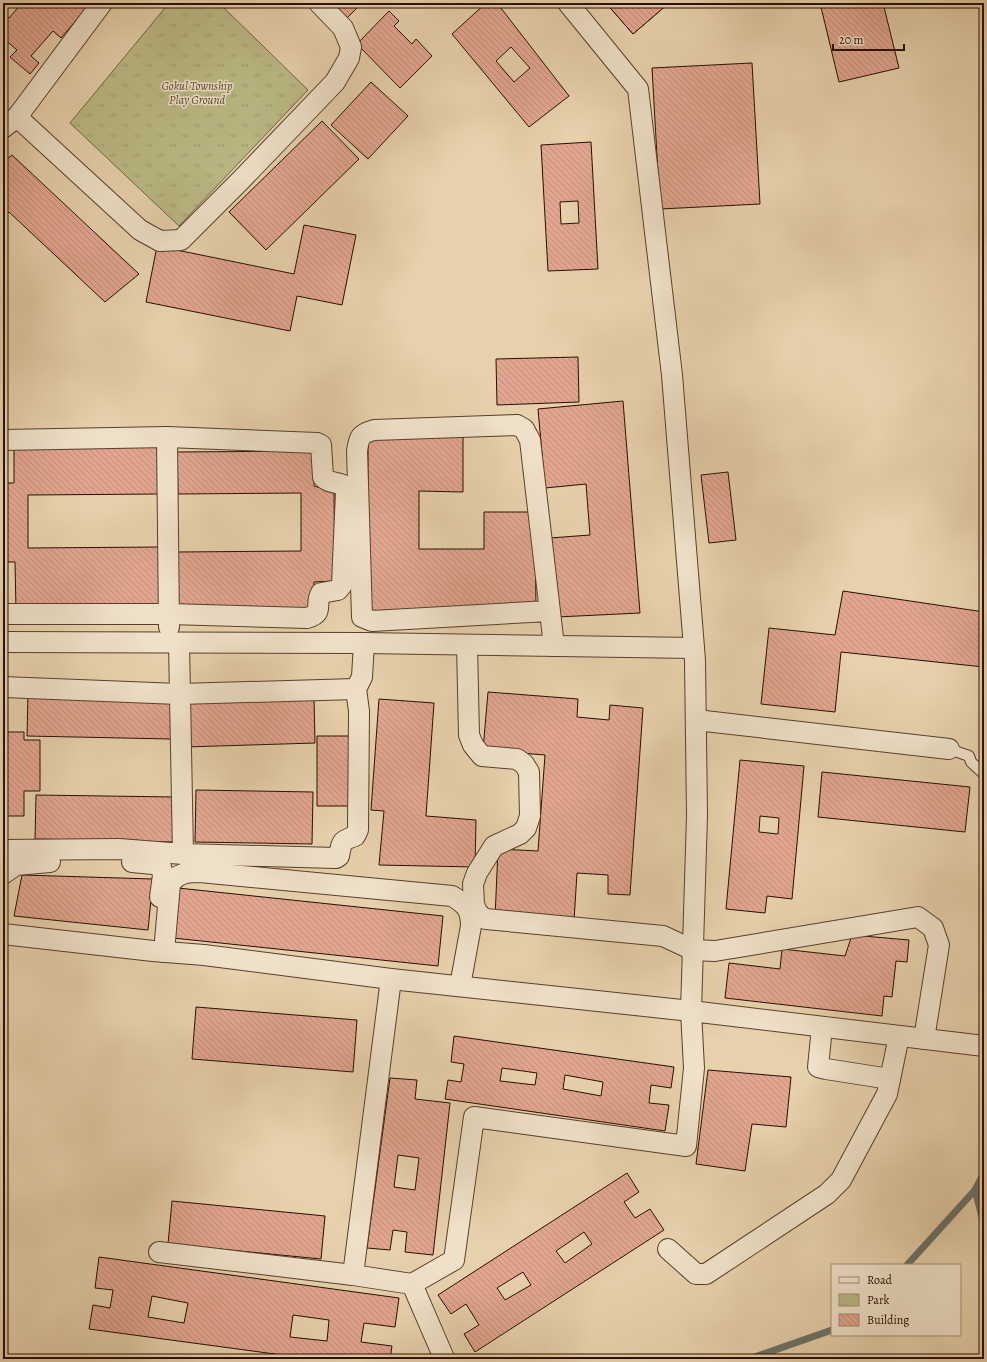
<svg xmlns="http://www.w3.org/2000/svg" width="987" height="1362" font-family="Alegreya,serif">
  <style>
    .park { fill: url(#park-tufts); stroke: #726443 }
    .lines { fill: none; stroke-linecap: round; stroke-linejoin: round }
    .stream { stroke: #6b7368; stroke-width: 7 }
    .building { fill: url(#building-back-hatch); stroke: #280e00; fill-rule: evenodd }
    .service-casing { stroke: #583f2b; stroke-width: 12 }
    .minor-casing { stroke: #583f2b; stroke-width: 22 }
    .service { stroke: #efe1c9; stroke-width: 10 }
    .minor { stroke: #efe1c9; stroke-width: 20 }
    .labels { text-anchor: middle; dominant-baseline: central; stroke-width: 3; stroke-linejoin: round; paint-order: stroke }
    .park-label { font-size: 12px; font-style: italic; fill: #5b4a2f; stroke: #efe1c9 }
  </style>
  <defs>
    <pattern id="park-tufts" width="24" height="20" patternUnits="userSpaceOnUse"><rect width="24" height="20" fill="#bbba86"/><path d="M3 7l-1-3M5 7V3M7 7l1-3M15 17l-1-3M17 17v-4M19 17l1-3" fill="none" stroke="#a19f72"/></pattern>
    <pattern id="building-back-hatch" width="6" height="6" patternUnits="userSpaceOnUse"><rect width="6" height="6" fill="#e2a690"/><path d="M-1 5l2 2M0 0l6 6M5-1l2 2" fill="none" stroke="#c28e7a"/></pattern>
  </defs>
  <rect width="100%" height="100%" fill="#e7d1ac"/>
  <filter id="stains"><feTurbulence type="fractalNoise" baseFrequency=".005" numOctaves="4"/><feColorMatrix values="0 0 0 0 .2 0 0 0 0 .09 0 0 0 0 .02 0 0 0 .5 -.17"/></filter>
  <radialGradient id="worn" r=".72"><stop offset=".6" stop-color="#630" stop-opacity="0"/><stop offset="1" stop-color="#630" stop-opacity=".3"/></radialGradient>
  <!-- park -->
  <path class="park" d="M169,3H219L308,90L179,226L70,123Z"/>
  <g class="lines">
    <!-- stream -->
    <g class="stream">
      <path d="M975,1190L984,1224"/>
      <path d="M907,1265L975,1190L984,1173"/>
      <path d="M749,1359L832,1330"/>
    </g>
  </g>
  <!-- building -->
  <g class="building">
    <path d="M22,3H91L61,38L53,31L31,56L39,63L30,74L10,57L17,50L3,38V13L9,18Z"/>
    <path d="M329,3H362L345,20Z"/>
    <path d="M486,3H497L569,96L529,127L452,34ZM511,47L530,68L514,82L496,61Z"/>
    <path d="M606,3H669L633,34Z"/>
    <path d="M606,3H669L633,34Z"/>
    <path d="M820,3H883L899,68L839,82Z"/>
    <path d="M389,11L399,21L394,26L412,44L416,39L432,56L400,88L357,44Z"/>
    <path d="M752,63L760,204L660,209L652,68Z"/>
    <path d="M371,82L408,116L368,159L331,125Z"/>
    <path d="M322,121L359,159L266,250L229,212Z"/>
    <path d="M591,142L598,269L548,271L541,145ZM578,201L579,223L561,224L560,202Z"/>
    <path d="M12,155L139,274L105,302L9,212L3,217V162Z"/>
    <path d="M304,225L356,235L342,305L297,296L290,331L146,302L157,246L294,274Z"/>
    <path d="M578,357L579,402L497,405L496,359Z"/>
    <path d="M623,401L640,613L557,617L550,538L590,535L586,484L545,488L538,409Z"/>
    <path d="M463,435V492L419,491V549H484V512H535L536,611H368V436Z"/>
    <path d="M158,446L159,494L28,495V548L159,547L160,609L16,610L15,562H3V483H14V447Z"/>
    <path d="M314,451V486L334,492L335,581L314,582V610H178V552L301,551V493L178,494L177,452Z"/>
    <path d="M728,472L736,540L709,543L701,475Z"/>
    <path d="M843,591L984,612V667L841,652L835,712L761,704L769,628L835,635Z"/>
    <path d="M488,692L578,699L577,717L609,720L610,705L643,708L630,895L608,894V875L577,873L574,921L495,918L498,849L538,851L545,755L483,750Z"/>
    <path d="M28,694L172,697L171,739L27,736Z"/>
    <path d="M314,699L315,743L185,747L184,700Z"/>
    <path d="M379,699L434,703L426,816L476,820L475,867L379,865L384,811L371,810Z"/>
    <path d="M3,732H24V740H40V791H24V816H3Z"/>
    <path d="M317,736H353L354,806H317Z"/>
    <path d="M740,760L804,766L792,899L767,896L765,913L726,909ZM760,816L779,818L778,834L759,832Z"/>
    <path d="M822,772L970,787L965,832L818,817Z"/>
    <path d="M196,790L313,792L312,844L195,842Z"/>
    <path d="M36,795L174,797L173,842L35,839Z"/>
    <path d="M22,875L153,879L148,930L14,916Z"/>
    <path d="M178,888L443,916L438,966L173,938Z"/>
    <path d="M852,935L909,940L907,962L896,961L892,997L884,996L882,1016L725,998L729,963L780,969L782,949L845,956Z"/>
    <path d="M196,1007L357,1020L353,1072L192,1059Z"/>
    <path d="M454,1036L674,1067L671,1088L651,1085L649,1103L669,1105L665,1131L445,1099L448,1080L461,1082L464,1064L451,1062ZM502,1068L537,1073L535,1085L500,1081ZM565,1075L603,1082L601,1096L563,1089Z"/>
    <path d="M708,1070L791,1077L786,1127L752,1124L745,1171L696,1164Z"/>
    <path d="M390,1078L417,1080L415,1099L450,1103L433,1255L405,1252L407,1232L393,1230L390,1250L367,1248ZM398,1155L419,1158L415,1190L394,1187Z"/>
    <path d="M627,1173L639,1192L624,1202L635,1218L650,1209L664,1230L475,1352L464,1334L479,1325L466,1304L451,1314L438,1295ZM584,1232L592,1244L565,1263L556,1251ZM523,1272L531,1285L505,1300L497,1288Z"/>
    <path d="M172,1201L325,1216L321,1259L168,1244Z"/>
    <path d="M99,1257L399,1298L395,1327L364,1323L361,1342L392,1346L390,1359H312L89,1329L93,1305L110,1308L113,1290L95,1288ZM152,1296L188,1303L184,1323L148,1317ZM293,1315L329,1320L327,1341L290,1337Z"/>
  </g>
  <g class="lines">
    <!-- service casing -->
    <g class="service-casing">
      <path id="service" d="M949,749L969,756L971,762L984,774"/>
    </g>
    <!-- minor casing -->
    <g class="minor-casing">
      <g id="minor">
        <path d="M17,117L102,3"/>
        <path d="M3,128L17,117L140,230L160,241L181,240L241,180L335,82L349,58L351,47L343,28L319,3"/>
        <path d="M167,437L169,627"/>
        <path d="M3,440L167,437L317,443L321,445L323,477C328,483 336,482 343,485L346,492L342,585L338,590L321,593C314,605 325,613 307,618L169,614H3"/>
        <path d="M549,611L372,621L362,617L357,451C359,437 360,434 374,430L517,425L524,429L530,440L554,646"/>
        <path d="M3,642L364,643L694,648"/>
        <path d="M179,643L183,854"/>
        <path d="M467,645L469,735L473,745L482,756L517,759L524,764L529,772L530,816L526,828L520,834L494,846L477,873L473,884L474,904L477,912L482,917L486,919L663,936L693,950L715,951L918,917L933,928L939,945L924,1039"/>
        <path d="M3,687L179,694L356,689"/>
        <path d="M696,720L949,749"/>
        <path d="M3,850L119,849L183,854L336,858L339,856C342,841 341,841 355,836L358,830L359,711L356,689L362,677L364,643"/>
        <path d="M132,862L153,864L161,867L163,875L160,897"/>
        <path d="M3,874L16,865L50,862"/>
        <path d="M3,934L153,951L204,955L391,979L691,1011L697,816L695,660L672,375L638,89L568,3"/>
        <path d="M164,952L170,884C177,873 188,872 200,872L452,896C466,904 471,910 471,926L460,986"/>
        <path d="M822,1027L818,1067L826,1069L890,1079"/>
        <path d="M668,1249L696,1274H706L827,1194L841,1180L887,1094L899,1036"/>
        <path d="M159,1252L353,1275L391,979"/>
        <path d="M353,1275L412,1284L444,1358"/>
        <path d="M412,1284L454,1260L474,1117L686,1146L694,1068L691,1011L984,1046"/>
      </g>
    </g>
    <!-- service -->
    <use href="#service" class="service"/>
    <!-- minor -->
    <use href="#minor" class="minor"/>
  </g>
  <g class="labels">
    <!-- park labels -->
    <g class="park-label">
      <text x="197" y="86">Gokul Township<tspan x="197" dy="14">Play Ground</tspan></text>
    </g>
  </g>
  <!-- margin -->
  <rect width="987" height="1362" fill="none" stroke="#e7d1ac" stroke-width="16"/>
  <rect x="4" y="4" width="979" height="1354" fill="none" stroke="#280e00" stroke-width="2"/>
  <rect x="8" y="8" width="971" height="1346" fill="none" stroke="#280e00"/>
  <!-- legend -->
  <rect x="831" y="1264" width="130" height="72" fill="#efe1c9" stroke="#9f8d79"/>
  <rect x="839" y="1277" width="20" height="6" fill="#efe1c9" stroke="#9f8d79"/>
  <text x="867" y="1284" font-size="12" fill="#280e00">Road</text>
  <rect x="839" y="1294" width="20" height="12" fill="url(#park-tufts)" stroke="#9f8d79"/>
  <text x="867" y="1304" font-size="12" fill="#280e00">Park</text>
  <rect x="839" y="1314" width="20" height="12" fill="url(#building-back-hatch)" stroke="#9f8d79"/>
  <text x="867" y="1324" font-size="12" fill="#280e00">Building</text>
  <!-- scale -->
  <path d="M833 44v6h71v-6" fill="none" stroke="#280e00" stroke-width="2"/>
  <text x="839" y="44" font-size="12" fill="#280e00" stroke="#efe1c9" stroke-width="3" paint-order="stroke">20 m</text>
  <rect width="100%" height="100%" filter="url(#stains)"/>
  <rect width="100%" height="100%" fill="url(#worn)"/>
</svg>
